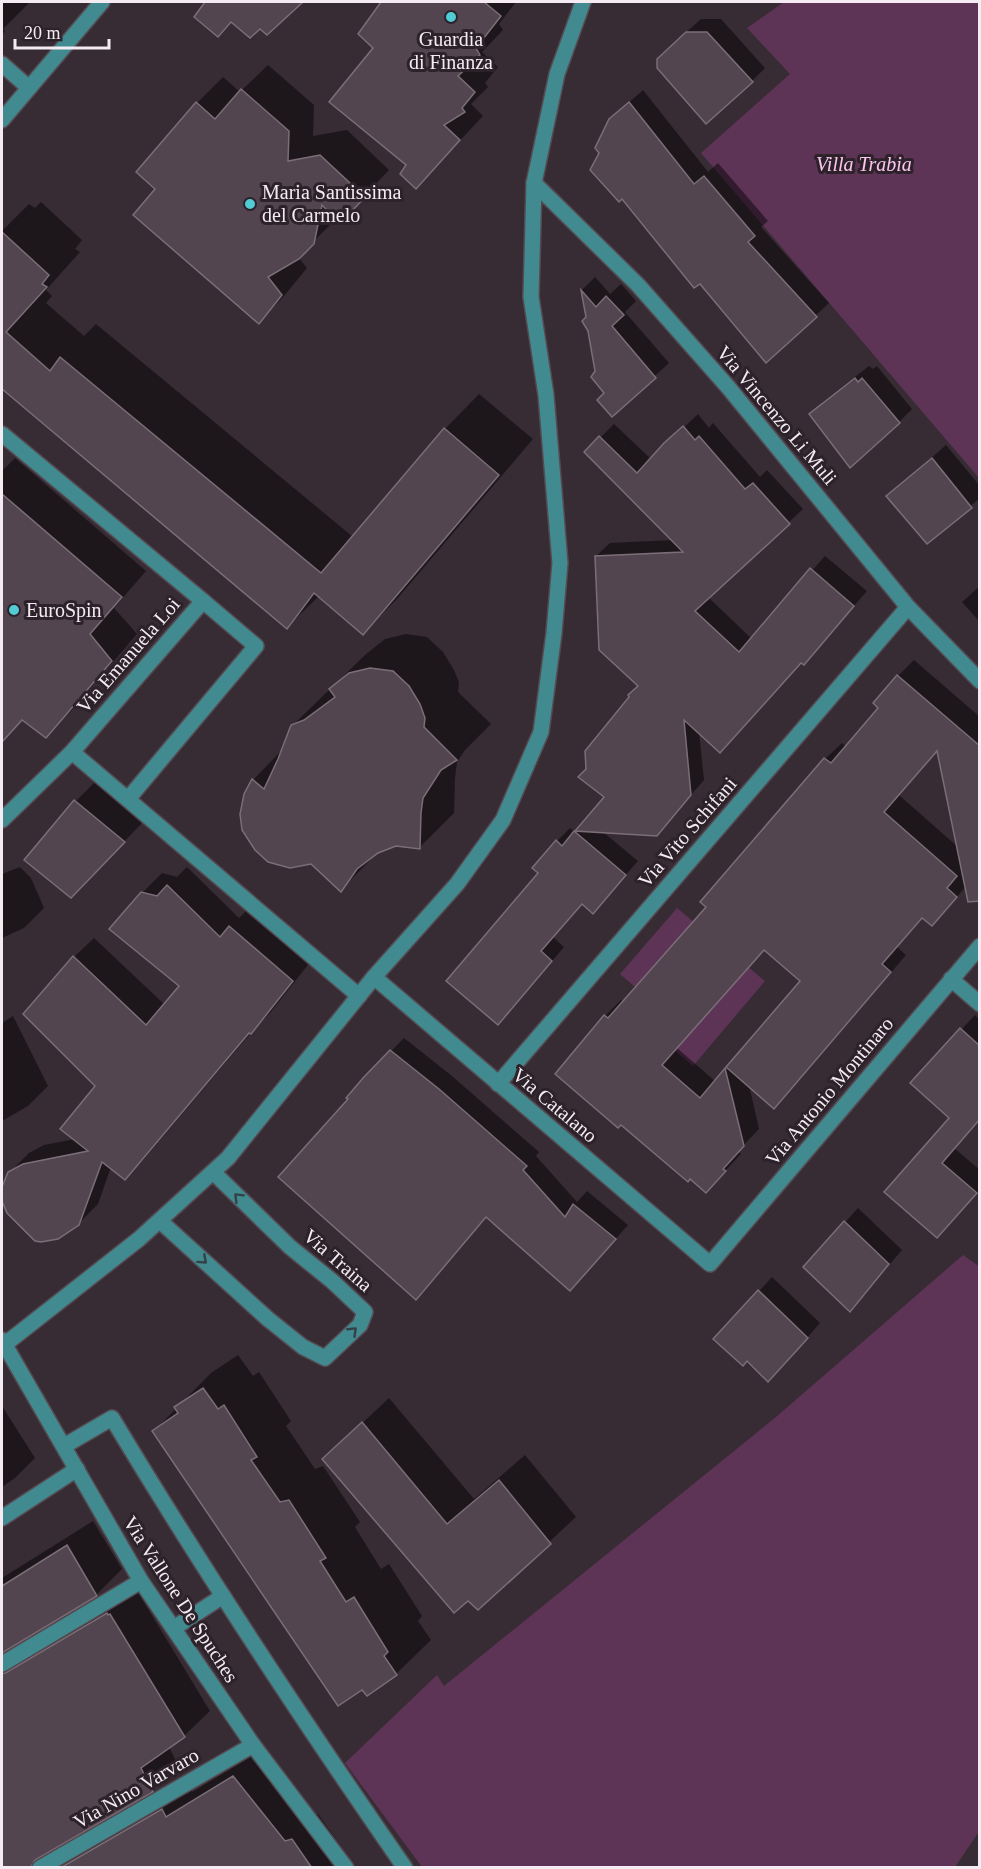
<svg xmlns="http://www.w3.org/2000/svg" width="981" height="1869" font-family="Georgia,serif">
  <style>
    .green { fill: #5e3456 }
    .shadow { fill: #0007; fill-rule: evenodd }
    .building { fill: #52454f; stroke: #7b6e78; stroke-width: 1.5 }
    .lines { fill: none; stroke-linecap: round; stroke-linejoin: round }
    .minor-casing { stroke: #554a52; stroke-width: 18 }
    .minor { stroke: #418a8f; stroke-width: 15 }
    .oneway { stroke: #334148 }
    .poi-dot { fill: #51ccd5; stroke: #2d222a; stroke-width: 2 }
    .labels { text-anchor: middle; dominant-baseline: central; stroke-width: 6; stroke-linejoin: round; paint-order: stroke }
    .poi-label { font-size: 20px; fill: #f4ecf2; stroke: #2d222a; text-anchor: start }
    .park-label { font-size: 20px; font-style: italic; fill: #fac6ef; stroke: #2d222a }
    .street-label { font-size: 20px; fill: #f4ecf2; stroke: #2d222a }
  </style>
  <rect width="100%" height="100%" fill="#372b34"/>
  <!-- green -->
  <g class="green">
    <path d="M784,2H979V478L701,153L790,74L747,28Z"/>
    <path d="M677,908L765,981L693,1066L650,1029L664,1012L620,974Z"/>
    <path d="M963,1255L980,1267V1830L955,1867H422L345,1763L437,1675L444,1686L776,1417Z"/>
  </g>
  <!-- shadow -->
  <g class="shadow">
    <path d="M2,2H30L3,29L5,31L2,35Z"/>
    <path d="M202,2H300L288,13L260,27L232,21L204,5Z"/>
    <path d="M382,2H516L499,24L503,30L482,52L498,67L485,83L488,87L471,104L483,116L416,187L408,165L375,48L360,34Z"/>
    <path d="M701,19H721L765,68L752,81L672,45Z"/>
    <path d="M268,65L314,105L313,136L347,130L389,170L340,221L337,218L298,257L307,268L284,296L259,322L157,189L197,103L223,77L240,92Z"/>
    <path d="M643,90L708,172L718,163L768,221L761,227L829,303L815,316L601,153L610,119Z"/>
    <path d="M41,202L82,240L75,249L80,252L46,290L52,296L46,303L84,336L96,324L353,537L445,429L479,394L533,439L397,599L363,633L319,596L287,627L22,392L2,377V231L29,204L35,208Z"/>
    <path d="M595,277L610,294L621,284L636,301L625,312L669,363L612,415L606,393L597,372L582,290Z"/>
    <path d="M869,366L873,369L877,366L912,409L899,422L811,414L824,401Z"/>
    <path d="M698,414L709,428L713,423L760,477L767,470L803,509L708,597L752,639L825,556L867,591L804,663L802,662L699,732L704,780L657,834L602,831L638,861L593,912L583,903L553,937L564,947L511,1010L540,872L557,841L570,828L575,832L606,797L587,770L639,685L596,556L610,543L673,540L586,452L614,424L651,459Z"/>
    <path d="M946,445L980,486V498L927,542L888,496Z"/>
    <path d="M15,458L146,571L114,608L137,634L71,711L45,736L23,719L2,742V471Z"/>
    <path d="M980,586V622L962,602Z"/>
    <path d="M406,634L427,637L443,652L454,670L459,682L458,692L491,724L465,750L457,762L455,778L454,813L420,847L395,844L379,851L341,890L246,795L253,780L283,749L292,726L365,655L385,639Z"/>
    <path d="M914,660L980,717V851L972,880L932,924L923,917L897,947L906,955L790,1091L774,1107L749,1085L759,1129L738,1151L741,1154L706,1191L557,1073L605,1016L621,1000L624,1002L708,907L702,902L825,759L842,743L847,747L880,708L898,676ZM938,750L958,847L899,795ZM765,949L802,981L716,1082L677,1048Z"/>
    <path d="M96,781L144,821L91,876L26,860L76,801Z"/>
    <path d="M20,867L31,878L44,908L24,928L2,938V874Z"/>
    <path d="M187,867L239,918L249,908L311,961L270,1013L255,1028L144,1159L125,1178L111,1167L98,1204L78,1224L9,1173L29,1153L44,1145L75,1139L97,1086L25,1014L74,957L94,938L165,1005L181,986L142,893L162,873L177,877Z"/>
    <path d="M975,1015L980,1020V1119L954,1148L980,1170V1190L937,1236L886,1192L951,1118L912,1083Z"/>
    <path d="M13,1016L48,1086L28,1106L2,1121V1023Z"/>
    <path d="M404,1038L452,1076L539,1152L536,1156L577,1202L587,1191L628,1225L583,1276L487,1216L416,1298L350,1099L364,1079Z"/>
    <path d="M858,1208L902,1250L850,1310L805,1267Z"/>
    <path d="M772,1277L820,1323L782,1367L747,1359L716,1339Z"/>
    <path d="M238,1355L253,1376L259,1372L291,1421L286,1426L315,1469L323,1466L360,1522L355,1527L381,1569L389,1564L422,1616L418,1621L431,1640L396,1674L154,1431L211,1373Z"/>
    <path d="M389,1398L474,1499L525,1455L576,1517L478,1608L324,1459Z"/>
    <path d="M2,1406L35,1458L15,1478L2,1487Z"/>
    <path d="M93,1521L122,1569L96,1595L19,1641V1644L28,1649L136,1589L210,1711L184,1736L169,1747L178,1765L152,1790L57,1845V1848L66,1853L188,1784L192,1792L259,1752L312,1816L318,1814L356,1868H2V1578Z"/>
  </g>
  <!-- building -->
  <g class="building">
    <path d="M205,2H303L267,35L260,29L250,38L231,22L218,37L194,17Z"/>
    <path d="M381,2H484L501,16L476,48L480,55L458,76L475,92L462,108L465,112L444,125L460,140L416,189L400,174L406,165L329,102L373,48L358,34Z"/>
    <path d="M686,32H707L753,82L706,124L657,68V59Z"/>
    <path d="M241,89L289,131L288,161L320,155L365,197L340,224L322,205L314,244L299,259L268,277L282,295L259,324L133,215L155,189L136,172L196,102L215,119Z"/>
    <path d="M629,102L694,184L704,176L755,236L748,242L817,317L766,363L700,284L694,288L622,199L619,202L590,170L599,153L595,148L609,119Z"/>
    <path d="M2,232L49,275L42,284L47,287L6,332L50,371L60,357L321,573L444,428L499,475L363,635L314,593L287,629L2,389Z"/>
    <path d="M581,290L596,307L606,296L624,315L612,326L656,378L612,417L597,400L604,393L591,377L595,371L588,331L582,321L586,317Z"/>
    <path d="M855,378L858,382L862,378L900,423L850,468L809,414Z"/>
    <path d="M683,426L695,440L699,436L745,489L753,483L790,524L695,611L739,652L810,568L854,606L804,665L801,663L720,753L684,720L691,795L657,836L575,831L604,797L578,777L586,769L585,751L629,697L628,695L638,686L599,650L595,556L683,552L584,452L599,436L637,473L664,443Z"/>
    <path d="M932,458L972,508L927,544L886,496Z"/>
    <path d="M2,494L122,597L90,634L112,661L46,738L22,720L2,742Z"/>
    <path d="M370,668L393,671L409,686L420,704L425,718L424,727L457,760L441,770L423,798L421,813L420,849L396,846L378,853L357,869L341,892L311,864L290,868L268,862L255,850L242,830L240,814L244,794L252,779L264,789L278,759L291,725L304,720L335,697L329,689L349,673Z"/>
    <path d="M897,675L980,746V901L968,902L937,751L884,812L957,876L947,888L957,897L932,926L922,918L882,964L891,972L774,1109L726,1067L800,981L764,950L662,1065L700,1098L725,1068L744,1146L723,1169L726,1171L706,1193L690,1179L688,1182L621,1125L618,1128L555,1074L604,1015L608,1018L706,907L700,902L824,758L831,763L878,708L873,703Z"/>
    <path d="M74,800L125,842L71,898L24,860Z"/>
    <path d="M574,831L626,875L593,914L582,904L541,951L552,961L498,1025L446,981L538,873L532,868L556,840L562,846Z"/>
    <path d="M167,885L220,937L229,926L293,981L251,1034L249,1033L125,1180L102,1162L79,1225L58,1239L41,1242L35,1241L7,1213L2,1201V1187L8,1172L23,1164L88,1151L60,1129L95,1086L23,1014L73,956L146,1025L179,986L109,929L141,892L157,896Z"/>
    <path d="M960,1028L980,1046V1119L942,1163L977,1193L937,1238L884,1192L949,1118L910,1083Z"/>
    <path d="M390,1050L439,1089L527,1166L523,1170L565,1217L573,1204L616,1239L570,1291L486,1217L416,1300L278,1177L348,1099L346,1098L363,1078Z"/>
    <path d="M844,1221L889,1264L850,1312L803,1267Z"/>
    <path d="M758,1290L808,1338L768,1382L747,1361L743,1366L713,1339Z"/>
    <path d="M203,1388L218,1409L224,1405L257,1457L251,1460L280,1502L289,1500L326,1558L320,1561L346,1602L354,1597L388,1652L384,1656L397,1675L367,1696L362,1690L338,1706L152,1431L178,1413L174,1407Z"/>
    <path d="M362,1422L447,1524L499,1480L551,1544L478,1610L468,1601L454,1613L322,1459Z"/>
    <path d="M67,1545L97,1596L2,1653V1586Z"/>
    <path d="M107,1613L108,1615L110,1614L185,1737L141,1768L153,1792L35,1860L30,1868H2V1674L7,1672Z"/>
    <path d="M233,1776L285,1841L292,1839L312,1868H60L162,1809L166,1817Z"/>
  </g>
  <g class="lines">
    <!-- minor casing -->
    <g class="minor-casing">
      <g id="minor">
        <path d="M2,64L29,88"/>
        <path d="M2,120L102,2"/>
        <path d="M534,183L638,285L728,387L908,607L980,681"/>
        <path d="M2,434L203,601L72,752L2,820"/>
        <path d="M72,752L359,996"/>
        <path d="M128,799L256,646L203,601"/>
        <path d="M374,977L710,1264L980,946"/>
        <path d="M951,979L980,1004"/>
        <path d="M498,1084L908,607"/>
        <path d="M160,1221L268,1319L303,1347L325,1358L360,1325L365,1312L332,1281L290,1247L213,1172"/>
        <path d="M2,1340L141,1581L253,1745L346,1868"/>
        <path d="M4,1345L139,1239L228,1158L374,977L457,884L503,820L541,732L554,633L560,563L546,395L531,297L534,183L557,74L583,2"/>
        <path d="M64,1446L112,1418C204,1571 303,1721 405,1868"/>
        <path d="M2,1518L77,1469"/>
        <path d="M174,1628L223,1596"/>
        <path d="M2,1664L141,1581"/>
        <path d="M40,1868L253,1745"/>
      </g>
    </g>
    <!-- minor -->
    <use href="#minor" class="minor"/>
  </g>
  <!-- one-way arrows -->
  <defs><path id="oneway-chevron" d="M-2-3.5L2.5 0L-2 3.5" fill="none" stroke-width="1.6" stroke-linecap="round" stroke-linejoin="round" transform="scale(1.5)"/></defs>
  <g class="oneway">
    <use href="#oneway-chevron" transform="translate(238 1197) rotate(-135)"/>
    <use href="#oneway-chevron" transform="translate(203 1260) rotate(42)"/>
    <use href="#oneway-chevron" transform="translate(353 1331) rotate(-44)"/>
  </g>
  <!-- markers -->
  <g class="poi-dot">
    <circle cx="451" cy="17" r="6"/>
    <circle cx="250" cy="204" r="6"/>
    <circle cx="14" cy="610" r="6"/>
  </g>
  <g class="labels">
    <!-- poi labels -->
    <g class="poi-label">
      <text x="451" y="39" text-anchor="middle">Guardia<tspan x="451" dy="23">di Finanza</tspan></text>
      <text x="262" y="192">Maria Santissima<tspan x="262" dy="23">del Carmelo</tspan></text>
      <text x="26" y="610">EuroSpin</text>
    </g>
    <!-- park labels -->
    <g class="park-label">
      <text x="864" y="164">Villa Trabia</text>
    </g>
    <!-- street labels -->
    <g class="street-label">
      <text transform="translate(777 415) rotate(50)">Via Vincenzo Li Muli</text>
      <text transform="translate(128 655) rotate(-49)">Via Emanuela Loi</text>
      <text transform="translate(687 832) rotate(-49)">Via Vito Schifani</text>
      <text transform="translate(829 1091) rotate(-50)">Via Antonio Montinaro</text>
      <text transform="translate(555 1105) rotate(40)">Via Catalano</text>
      <text transform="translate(338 1260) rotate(41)">Via Traina</text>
      <text transform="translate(181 1599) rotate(57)">Via Vallone De Spuches</text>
      <text transform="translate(136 1788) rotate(-30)">Via Nino Varvaro</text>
    </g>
  </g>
  <!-- border -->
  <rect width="981" height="1869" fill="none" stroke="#f4ecf2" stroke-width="6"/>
  <!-- scale -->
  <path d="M15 39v9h94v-9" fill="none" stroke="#f4ecf2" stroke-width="3"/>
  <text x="24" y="39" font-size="18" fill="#f4ecf2" stroke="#2d222a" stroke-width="4.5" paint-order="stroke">20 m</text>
</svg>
